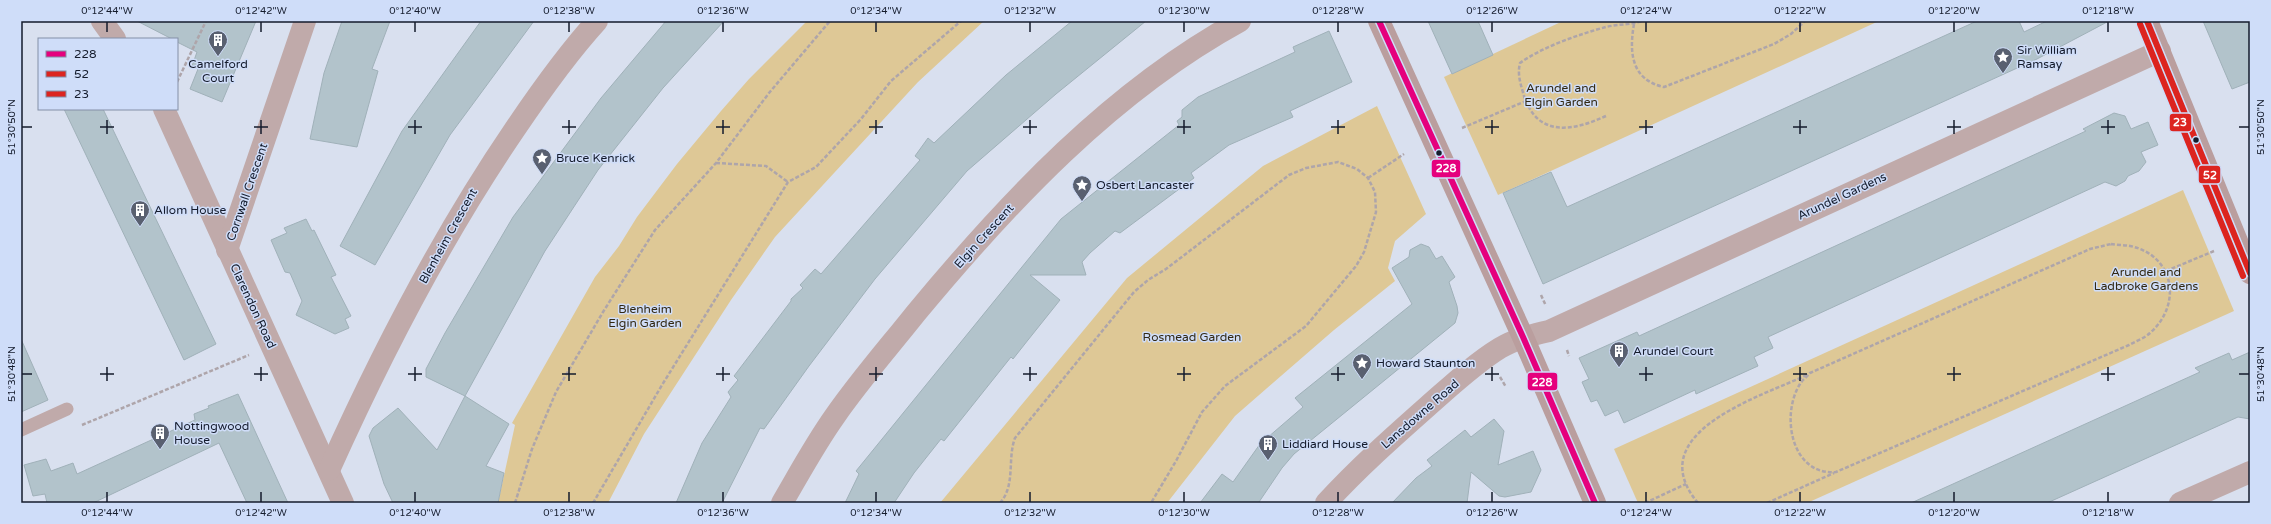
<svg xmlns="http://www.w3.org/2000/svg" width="2271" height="524" font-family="'Varela Round',sans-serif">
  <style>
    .green { fill: #dec896 }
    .building { fill: #b2c3cb; stroke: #a0b1b9 }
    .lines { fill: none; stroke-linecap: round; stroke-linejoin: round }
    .path { stroke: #aea5aa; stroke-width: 2.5; stroke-dasharray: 4 2; stroke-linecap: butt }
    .service { stroke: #c0aaaa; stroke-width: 13 }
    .minor { stroke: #c0aaaa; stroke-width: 22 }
    .tertiary { stroke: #c0aaaa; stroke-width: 22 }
    .secondary { stroke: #ba9e9e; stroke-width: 22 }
    .bus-1-casing { stroke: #cfddf9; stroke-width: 9 }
    .bus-2-casing { stroke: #cfddf9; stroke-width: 9 }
    .bus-3-casing { stroke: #cfddf9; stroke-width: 9 }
    .bus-1 { stroke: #e5007d; stroke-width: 6 }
    .bus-2 { stroke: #dc241f; stroke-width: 6 }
    .bus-3 { stroke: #dc241f; stroke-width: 6 }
    .ticks { fill: none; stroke: #141b2c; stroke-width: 1.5 }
    .bus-dot { fill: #141b2c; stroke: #cfddf9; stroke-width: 1.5 }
    .labels { text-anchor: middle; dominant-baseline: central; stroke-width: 3; stroke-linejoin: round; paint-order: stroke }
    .poi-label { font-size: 12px; fill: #141b2c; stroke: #cfddf9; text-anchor: start }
    .park-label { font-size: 12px; fill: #332912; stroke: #cfddf9 }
    .street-label { font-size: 12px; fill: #141b2c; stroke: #cfddf9 }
    .line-badge { stroke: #cfddf9; stroke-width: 1.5 }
    .badge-label { font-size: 11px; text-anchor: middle; font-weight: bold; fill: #fff }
    .neatline { fill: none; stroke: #141b2c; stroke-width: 1.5 }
    .ticks-label { font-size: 10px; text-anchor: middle; fill: #141b2c }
  </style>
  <rect width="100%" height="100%" fill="#d9e0ef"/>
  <!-- green -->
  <g class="green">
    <path d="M807,21H984L918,82L775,237L731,300L644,434L608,503H498L515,425L512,423L595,277L619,246L637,217L677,164L721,111L749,79Z"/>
    <path d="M1563,21H1879L1498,195L1444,77Z"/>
    <path d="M1377,106L1426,214L1395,241L1388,268L1395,281L1334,330L1235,416L1167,503H940L1127,278L1263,166Z"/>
    <path d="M2183,190L2234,311L1807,503H1638L1614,449Z"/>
  </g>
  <!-- building -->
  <g class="building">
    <path d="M137,21H256L222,102L190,89L198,69L192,66L197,52L177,42V39H172Z"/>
    <path d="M342,21H390L372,69L378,71L357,147L310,139L324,73Z"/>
    <path d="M481,21H534L450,135L375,265L340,246L402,131Z"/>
    <path d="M666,21H724L663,88L598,170L545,251L465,396L426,377V369L445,333L513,217L601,98Z"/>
    <path d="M1072,21H1146L1056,94L967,171L875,279L809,366L764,429L760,428L722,503H676L702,443L731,397L728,392L738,380L734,376L791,301V299L803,288L800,285L815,269L821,274L920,160L915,156L928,138L934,143L1006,75Z"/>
    <path d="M1428,21H1478L1493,55L1452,74Z"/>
    <path d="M1977,21H2019L2024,32L2047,21H2109L2037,59L1543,284L1503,193L1551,172L1567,207Z"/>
    <path d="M2203,21H2250V82L2232,89Z"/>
    <path d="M1329,31L1352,82L1290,111L1293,117L1229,145L1191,173L1194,178L1120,233L1115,231L1090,253L1082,262L1086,275H1030L1060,300L1028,340L1013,359L1011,357L944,441L941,439L914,473L894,503H845L859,474L856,471L1061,219L1179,125L1177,121L1182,117V110L1198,97L1295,52L1293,47Z"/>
    <path d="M64,109H103L216,344L184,360Z"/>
    <path d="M2114,113L2125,116L2131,129L2148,122L2158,145L2141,152L2146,162L2139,171L2128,176L2125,181L2116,186L2105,182L1768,337L1773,348L1754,357L1758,366L1696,394L1695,390L1624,423L1618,410L1605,416L1597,400L1591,402L1582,382L1589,379L1579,358L1637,332L1639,336L2086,131L2083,129Z"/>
    <path d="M306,219L312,231L314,230L336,275L331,277L351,316L345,319L349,328L335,334L296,315L302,301L290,273L285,272L271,240L287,233L284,228Z"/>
    <path d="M1421,244L1429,247L1436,259L1442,256L1455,277L1449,282L1457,306L1458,313L1455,323L1294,454L1282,468L1259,502L1260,503H1200L1222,474L1233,482L1260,444L1303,407L1295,398L1412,304L1392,268L1409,257L1410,250Z"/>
    <path d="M21,339L48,400L21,412Z"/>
    <path d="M2250,352V419L2238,417L2047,503H1911L2200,372L2195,368L2229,353L2232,360Z"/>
    <path d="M238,394L288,503H247L219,443L93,503H47L45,494L33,496L24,465L46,459L51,471L73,463L77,474L195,420L194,414L209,408L208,406Z"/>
    <path d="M465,396L509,424L486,466L504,473L498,503H393L384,484L369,436L373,428L398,408L437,450Z"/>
    <path d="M1494,419L1504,431L1498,465L1533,451L1541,470L1531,492L1505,497L1499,496L1471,472L1467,503H1392L1416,478L1432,466L1427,460L1465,430L1471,437Z"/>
  </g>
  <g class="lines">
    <!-- path -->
    <g class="path">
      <path d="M1634,24C1629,52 1631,80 1664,87L1774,44L1791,34L1805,21"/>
      <path d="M177,82L206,21"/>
      <path d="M1606,116C1573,131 1538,138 1524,96C1521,85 1517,75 1520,63C1542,47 1580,34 1606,27C1618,24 1631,25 1642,21"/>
      <path d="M1462,128L1526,101"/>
      <path d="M716,163L766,166L788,182"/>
      <path d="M1368,178L1404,154"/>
      <path d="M2111,244C2117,245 2124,245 2130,246C2174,255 2183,304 2150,333C2145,338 2136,341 2129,345L1836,472C1792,476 1780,416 1800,384C1802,380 1807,377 1810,373L2090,249Z"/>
      <path d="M2166,271L2214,251"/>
      <path d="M1541,295L1546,306"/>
      <path d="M1567,350L1569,356"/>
      <path d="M1500,377L1506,387"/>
      <path d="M82,425L249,355"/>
      <path d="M515,503L532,449L556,392L603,312L655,230L716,163L769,93L830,21"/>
      <path d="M593,503L662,385L788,182L816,167L861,119L891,81L961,21"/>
      <path d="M1000,503C1016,485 1007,459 1015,438L1134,292L1148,280L1166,269L1289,175L1306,168L1338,162L1357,169L1368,178L1375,192L1376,212L1364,252L1356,266L1306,326L1225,386L1202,412L1176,461L1151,503"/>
      <path d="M1645,503L1686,484"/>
      <path d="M1698,503C1639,433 1762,396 1807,375"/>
      <path d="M1767,503L1834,473"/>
    </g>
    <!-- service -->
    <path class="service" d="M21,430L67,409"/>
    <!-- minor -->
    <g class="minor">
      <path d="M102,21L115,39"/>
      <path d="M164,109L343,503"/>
      <path d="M227,250L305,21"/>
      <path d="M329,470C382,352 442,236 515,129C540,92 566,55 597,21"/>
      <path d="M782,503C799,474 815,444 835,416C860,380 889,347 916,313C1008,202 1112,91 1240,21"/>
      <path d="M1326,503C1358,468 1393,437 1428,406C1451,386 1474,364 1500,348C1515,339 1532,335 1549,331L2160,51"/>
    </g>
    <!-- tertiary -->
    <path class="tertiary" d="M2180,503L2250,472"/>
    <!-- secondary -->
    <g class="secondary">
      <path d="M1379,21L1523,337L1595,503"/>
      <path d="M2147,21L2250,273"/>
    </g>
    <!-- bus-1 casing -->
    <g class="bus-1-casing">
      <path id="bus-1" d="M1379,21L1523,337L1595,503"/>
    </g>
    <!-- bus-2 casing -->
    <g class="bus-2-casing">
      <path id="bus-2" d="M2147,21L2250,273"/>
    </g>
    <!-- bus-3 casing -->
    <g class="bus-3-casing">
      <path id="bus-3" d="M2140,24L2243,276"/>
    </g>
    <!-- bus-1 -->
    <use href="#bus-1" class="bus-1"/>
    <!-- bus-2 -->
    <use href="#bus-2" class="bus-2"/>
    <!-- bus-3 -->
    <use href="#bus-3" class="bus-3"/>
  </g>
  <!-- ticks -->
  <path class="ticks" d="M107,22V32M261,22V32M415,22V32M569,22V32M723,22V32M876,22V32M1030,22V32M1184,22V32M1338,22V32M1492,22V32M1646,22V32M1800,22V32M1954,22V32M2108,22V32M107,120V134M261,120V134M415,120V134M569,120V134M723,120V134M876,120V134M1030,120V134M1184,120V134M1338,120V134M1492,120V134M1646,120V134M1800,120V134M1954,120V134M2108,120V134M22,127H32M100,127H114M254,127H268M408,127H422M562,127H576M716,127H730M869,127H883M1023,127H1037M1177,127H1191M1331,127H1345M1485,127H1499M1639,127H1653M1793,127H1807M1947,127H1961M2101,127H2115M2239,127H2249M107,367V381M261,367V381M415,367V381M569,367V381M723,367V381M876,367V381M1030,367V381M1184,367V381M1338,367V381M1492,367V381M1646,367V381M1800,367V381M1954,367V381M2108,367V381M22,374H32M100,374H114M254,374H268M408,374H422M562,374H576M716,374H730M869,374H883M1023,374H1037M1177,374H1191M1331,374H1345M1485,374H1499M1639,374H1653M1793,374H1807M1947,374H1961M2101,374H2115M2239,374H2249M107,492V502M261,492V502M415,492V502M569,492V502M723,492V502M876,492V502M1030,492V502M1184,492V502M1338,492V502M1492,492V502M1646,492V502M1800,492V502M1954,492V502M2108,492V502"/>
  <!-- icons -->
  <defs>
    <g id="building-pin" transform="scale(1)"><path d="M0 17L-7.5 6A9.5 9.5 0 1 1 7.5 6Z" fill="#596070" stroke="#cfddf9"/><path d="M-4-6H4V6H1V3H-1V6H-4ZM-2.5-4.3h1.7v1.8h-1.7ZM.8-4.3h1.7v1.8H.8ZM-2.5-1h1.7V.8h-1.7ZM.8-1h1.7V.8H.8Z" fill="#fff"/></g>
    <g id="sight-pin" transform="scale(1)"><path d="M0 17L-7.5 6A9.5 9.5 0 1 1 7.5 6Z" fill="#596070" stroke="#cfddf9"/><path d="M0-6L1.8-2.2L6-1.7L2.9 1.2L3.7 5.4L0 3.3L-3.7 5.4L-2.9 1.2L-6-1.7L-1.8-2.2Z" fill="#fff"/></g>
  </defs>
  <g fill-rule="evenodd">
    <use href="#building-pin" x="218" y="40"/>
    <use href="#sight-pin" x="2003" y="57"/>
    <use href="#sight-pin" x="542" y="158"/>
    <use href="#sight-pin" x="1082" y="185"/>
    <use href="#building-pin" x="140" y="210"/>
    <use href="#building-pin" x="1619" y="351"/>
    <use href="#sight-pin" x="1362" y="363"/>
    <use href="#building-pin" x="160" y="433"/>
    <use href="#building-pin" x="1268" y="444"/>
  </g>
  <!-- markers -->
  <g class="bus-dot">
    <circle cx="2196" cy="140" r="3.5"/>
    <circle cx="1439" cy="153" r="3.5"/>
  </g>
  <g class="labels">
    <!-- poi labels -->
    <g class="poi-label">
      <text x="2017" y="50">Sir William<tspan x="2017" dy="14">Ramsay</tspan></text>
      <text x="218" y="64" text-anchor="middle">Camelford<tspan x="218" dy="14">Court</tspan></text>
      <text x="556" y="158">Bruce Kenrick</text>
      <text x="1096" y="185">Osbert Lancaster</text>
      <text x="154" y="210">Allom House</text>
      <text x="1633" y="351">Arundel Court</text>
      <text x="1376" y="363">Howard Staunton</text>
      <text x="174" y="426">Nottingwood<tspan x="174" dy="14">House</tspan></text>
      <text x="1282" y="444">Liddiard House</text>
    </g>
    <!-- park labels -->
    <g class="park-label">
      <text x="1561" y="88">Arundel and<tspan x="1561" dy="14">Elgin Garden</tspan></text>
      <text x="2146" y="272">Arundel and<tspan x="2146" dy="14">Ladbroke Gardens</tspan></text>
      <text x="645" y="309">Blenheim<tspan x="645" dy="14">Elgin Garden</tspan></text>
      <text x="1192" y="337">Rosmead Garden</text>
    </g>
    <!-- street labels -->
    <g class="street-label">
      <text transform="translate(247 192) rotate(-71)">Cornwall Crescent</text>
      <text transform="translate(1842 196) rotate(-25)">Arundel Gardens</text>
      <text transform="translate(448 236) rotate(-61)">Blenheim Crescent</text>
      <text transform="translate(984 236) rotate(-48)">Elgin Crescent</text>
      <text transform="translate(253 306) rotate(65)">Clarendon Road</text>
      <text transform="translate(1420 414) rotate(-41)">Lansdowne Road</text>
    </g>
  </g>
  <g class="line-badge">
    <rect x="2169" y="113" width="23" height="19" rx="4" fill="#dc241f"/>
    <rect x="1431" y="159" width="30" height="19" rx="4" fill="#e5007d"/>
    <rect x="2198" y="165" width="23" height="19" rx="4" fill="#dc241f"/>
    <rect x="1527" y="372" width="31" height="19" rx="4" fill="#e5007d"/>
  </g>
  <g class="badge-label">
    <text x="2180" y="126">23</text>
    <text x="1446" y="172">228</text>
    <text x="2210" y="179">52</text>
    <text x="1542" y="386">228</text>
  </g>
  <!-- border -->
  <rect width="2271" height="524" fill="none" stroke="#cfddf9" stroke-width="44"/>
  <!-- legend -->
  <rect x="38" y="38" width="140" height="72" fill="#cfddf9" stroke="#848fa7"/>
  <rect x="46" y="51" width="20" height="6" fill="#e5007d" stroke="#848fa7"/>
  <text x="74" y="58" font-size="12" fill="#141b2c">228</text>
  <rect x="46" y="71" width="20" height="6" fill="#dc241f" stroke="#848fa7"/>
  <text x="74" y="78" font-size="12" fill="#141b2c">52</text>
  <rect x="46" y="91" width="20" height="6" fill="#dc241f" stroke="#848fa7"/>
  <text x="74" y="98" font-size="12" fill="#141b2c">23</text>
  <rect x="22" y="22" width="2227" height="480" class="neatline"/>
  <g class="ticks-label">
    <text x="107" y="14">0°12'44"W</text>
    <text x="261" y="14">0°12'42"W</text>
    <text x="415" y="14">0°12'40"W</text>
    <text x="569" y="14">0°12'38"W</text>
    <text x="723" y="14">0°12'36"W</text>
    <text x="876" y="14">0°12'34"W</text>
    <text x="1030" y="14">0°12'32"W</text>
    <text x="1184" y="14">0°12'30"W</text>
    <text x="1338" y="14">0°12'28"W</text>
    <text x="1492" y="14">0°12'26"W</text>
    <text x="1646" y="14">0°12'24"W</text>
    <text x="1800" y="14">0°12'22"W</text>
    <text x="1954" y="14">0°12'20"W</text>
    <text x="2108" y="14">0°12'18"W</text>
    <text transform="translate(11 127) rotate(-90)" y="4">51°30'50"N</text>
    <text transform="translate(2260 127) rotate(-90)" y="4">51°30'50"N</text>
    <text transform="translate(11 374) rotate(-90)" y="4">51°30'48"N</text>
    <text transform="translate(2260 374) rotate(-90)" y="4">51°30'48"N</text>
    <text x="107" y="516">0°12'44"W</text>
    <text x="261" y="516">0°12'42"W</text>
    <text x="415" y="516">0°12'40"W</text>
    <text x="569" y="516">0°12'38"W</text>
    <text x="723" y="516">0°12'36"W</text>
    <text x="876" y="516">0°12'34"W</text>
    <text x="1030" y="516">0°12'32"W</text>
    <text x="1184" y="516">0°12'30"W</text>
    <text x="1338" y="516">0°12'28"W</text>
    <text x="1492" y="516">0°12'26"W</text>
    <text x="1646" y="516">0°12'24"W</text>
    <text x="1800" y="516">0°12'22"W</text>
    <text x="1954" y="516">0°12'20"W</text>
    <text x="2108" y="516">0°12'18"W</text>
  </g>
</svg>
